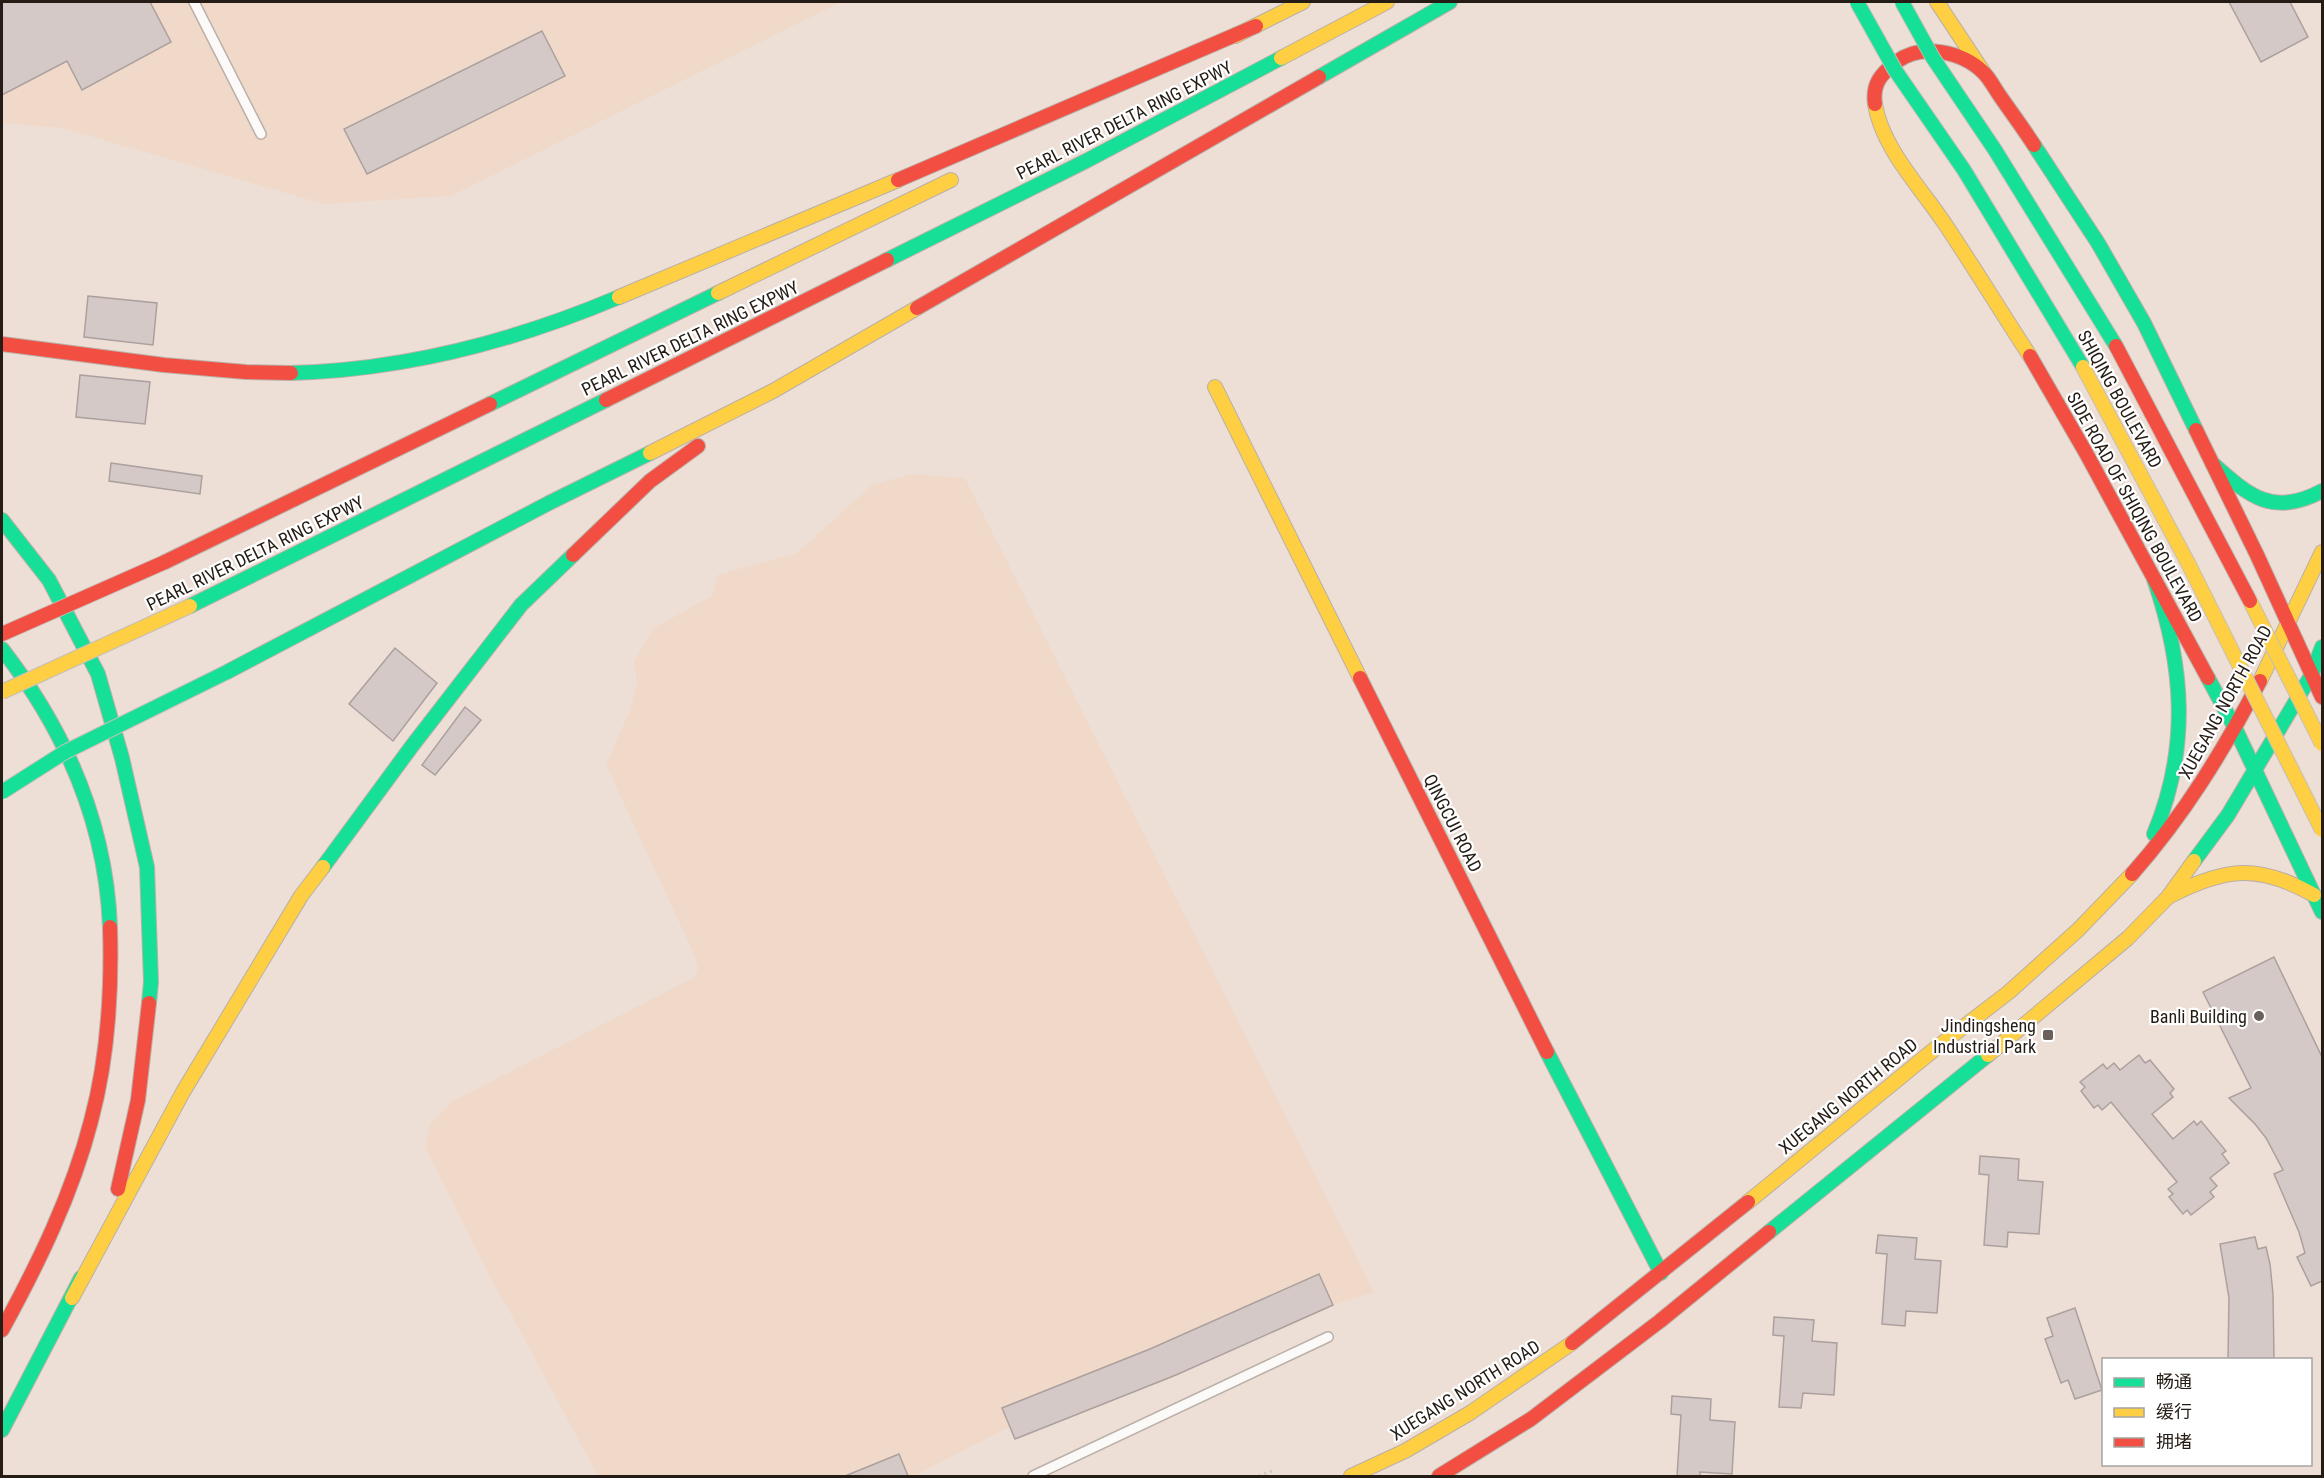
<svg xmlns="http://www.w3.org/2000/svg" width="2324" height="1478" font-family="'Roboto Condensed','Noto Sans SC',sans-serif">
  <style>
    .built { fill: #f0d9c9 }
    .building { fill: #d5c9c7; stroke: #aca09e; stroke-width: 1.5 }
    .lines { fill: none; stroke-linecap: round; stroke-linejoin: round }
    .lane-casing { stroke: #bab0a8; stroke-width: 12 }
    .fast-casing { stroke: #bab0a8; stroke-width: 16 }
    .slow-casing { stroke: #bab0a8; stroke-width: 16 }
    .jam-casing { stroke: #bab0a8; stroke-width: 16 }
    .path { stroke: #c6c2bd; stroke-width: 3; stroke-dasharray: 1.5 4.5; stroke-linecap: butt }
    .lane { stroke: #fcfaf9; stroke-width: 9 }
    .fast { stroke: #16e098; stroke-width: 14 }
    .slow { stroke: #ffcf43; stroke-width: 14 }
    .jam { stroke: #f24e42; stroke-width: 14 }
    .fast-bridge-casing { stroke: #c4beb9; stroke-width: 16; stroke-linecap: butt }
    .slow-bridge-casing { stroke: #c4beb9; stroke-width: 16; stroke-linecap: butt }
    .jam-bridge-casing { stroke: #c4beb9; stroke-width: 16; stroke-linecap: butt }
    .fast-bridge { stroke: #16e098; stroke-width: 14 }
    .slow-bridge { stroke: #ffcf43; stroke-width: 14 }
    .jam-bridge { stroke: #f24e42; stroke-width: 14 }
    .poi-dot { fill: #6a6059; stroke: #fff; stroke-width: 2 }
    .labels { text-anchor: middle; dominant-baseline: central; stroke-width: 4.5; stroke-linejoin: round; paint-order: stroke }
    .street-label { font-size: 18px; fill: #241c15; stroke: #fff }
    .poi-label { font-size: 18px; fill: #241c15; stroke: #fff; text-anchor: end }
  </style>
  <rect width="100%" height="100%" fill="#eddfd6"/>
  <!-- built -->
  <g class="built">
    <path d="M2,2H841L451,196L324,204L62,128L2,123Z"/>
    <path d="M912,474L965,478L1374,1292L1333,1305L1163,1380L1015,1439L1009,1427L914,1476H598L510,1312L490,1277L425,1147L430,1124L451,1102L693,978L698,968L694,954L606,765L630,710L637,683L634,661L654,628L712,596L717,575L797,553L872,485Z"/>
  </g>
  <!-- building -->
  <g class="building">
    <path d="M2,2H150L171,42L82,90L67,61L2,95Z"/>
    <path d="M2229,2H2290L2308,37L2261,62Z"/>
    <path d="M542,31L565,76L367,174L344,129Z"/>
    <path d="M88,296L157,303L153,345L84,337Z"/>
    <path d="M80,375L150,382L145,424L76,417Z"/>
    <path d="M111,463L202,476L200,494L109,481Z"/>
    <path d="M395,648L437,683L393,741L349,704Z"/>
    <path d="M465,707L481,720L435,775L422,765Z"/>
    <path d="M2274,957L2322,1057V1281L2311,1286L2297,1257L2305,1253L2299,1232L2274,1174L2283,1170L2266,1138L2255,1124L2229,1098L2251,1088L2203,992Z"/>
    <path d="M2139,1055L2145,1063L2150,1060L2174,1089L2170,1093L2173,1097L2152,1114L2173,1139L2194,1121L2197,1125L2201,1121L2226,1151L2222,1154L2229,1163L2210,1178L2217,1186L2210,1192L2214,1197L2191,1215L2187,1210L2183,1214L2169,1197L2173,1194L2168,1189L2177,1182L2111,1102L2102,1110L2098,1105L2094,1108L2081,1091L2085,1087L2080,1082L2103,1064L2107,1069L2114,1063L2120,1070Z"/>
    <path d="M1980,1156L2019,1159L2018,1180L2043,1182L2039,1234L2008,1232L2007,1247L1984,1245L1989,1175L1979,1174Z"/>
    <path d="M1878,1235L1917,1238L1915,1259L1941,1261L1937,1313L1906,1311L1905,1326L1882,1324L1887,1254L1876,1253Z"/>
    <path d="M2255,1237L2258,1249L2266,1247L2270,1264L2273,1294L2274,1359H2228L2229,1298L2220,1244Z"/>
    <path d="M1319,1274L1333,1305L1176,1375L1015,1439L1002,1408L1150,1349Z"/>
    <path d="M2075,1308L2102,1390L2075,1399L2068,1380L2061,1383L2045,1339L2053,1336L2047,1318Z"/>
    <path d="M1774,1317L1814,1320L1812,1341L1837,1343L1834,1395L1803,1393L1801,1408L1779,1407L1784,1336L1773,1335Z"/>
    <path d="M1672,1396L1711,1399L1710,1420L1735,1422L1732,1474L1700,1472V1476H1677L1681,1415L1671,1414Z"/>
    <path d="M899,1454L908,1476H845Z"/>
  </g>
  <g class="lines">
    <!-- lane casing -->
    <g class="lane-casing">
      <g id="lane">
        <path d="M194,2L261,134"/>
        <path d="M1033,1476L1328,1337"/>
      </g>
    </g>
    <!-- fast casing -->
    <g class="fast-casing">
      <g id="fast">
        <path d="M1319,77L1450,2"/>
        <path d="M2034,145L2098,243L2144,323L2196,430"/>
        <path d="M887,260L1086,161L1281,58"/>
        <path d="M291,373C405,370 515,341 619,297"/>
        <path d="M490,404L718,293"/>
        <path d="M2213,464C2250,497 2274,517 2322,491"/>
        <path d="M2,520L49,580L98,674L122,758L147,867L151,982L149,1003"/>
        <path d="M2154,579C2184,666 2190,748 2154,834"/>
        <path d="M190,606L606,400"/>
        <path d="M2,649C65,730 106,824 110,927"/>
        <path d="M227,672L549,503L650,453"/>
        <path d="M2208,678L2235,728L2322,912"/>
        <path d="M2194,861L2228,815L2312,674L2322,647"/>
        <path d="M323,867L412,746L521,605L573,555"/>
        <path d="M1547,1052L1661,1273"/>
        <path d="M1769,1232L1988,1055"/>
        <path d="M2,1430L81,1278"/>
      </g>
    </g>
    <!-- slow casing -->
    <g class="slow-casing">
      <g id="slow">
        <path d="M1937,2L1984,73"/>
        <path d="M1235,36L1303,2"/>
        <path d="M1281,58L1387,2"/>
        <path d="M1875,104C1882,149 1923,190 1947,227C1975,269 2002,313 2030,356"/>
        <path d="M718,293L951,180"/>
        <path d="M619,297L898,180"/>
        <path d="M1215,387L1360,678"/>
        <path d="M650,453L773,391L917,308"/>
        <path d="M2260,681L2322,552"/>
        <path d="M2170,896C2226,867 2259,864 2314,895"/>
        <path d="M1988,1055L2128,938L2168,897L2194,861"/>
        <path d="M1748,1202L1936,1048L2009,992L2078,930L2132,874"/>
        <path d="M72,1298L183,1092L301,896L323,867"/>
        <path d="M1351,1476L1405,1451L1470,1413L1572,1343"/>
      </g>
    </g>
    <!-- jam casing -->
    <g class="jam-casing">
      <g id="jam">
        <path d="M1875,104C1872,84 1881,74 1896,62C1921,43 1962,51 1984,73C1990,79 1995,89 2000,96C2011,112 2023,128 2034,145"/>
        <path d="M898,180L1256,26"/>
        <path d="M917,308L1319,77"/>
        <path d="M2,344L164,365L246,372L291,373"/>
        <path d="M2030,356L2086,453L2208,678"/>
        <path d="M606,400L887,260"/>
        <path d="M2196,430L2257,555L2322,697"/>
        <path d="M573,555L650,481L698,446"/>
        <path d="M165,562L490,404"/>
        <path d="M1360,678L1547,1052"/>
        <path d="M2132,874C2185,814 2223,751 2260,681"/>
        <path d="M118,1189L138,1100L149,1003"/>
        <path d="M2,1330C38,1264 72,1195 91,1121C108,1058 112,992 110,927"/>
        <path d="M1572,1343L1748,1202"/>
        <path d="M1439,1476L1531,1419L1660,1321L1769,1232"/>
      </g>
    </g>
    <!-- path -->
    <path class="path" d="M1259,1476L1274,1470"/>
    <!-- lane -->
    <use href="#lane" class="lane"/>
    <!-- fast -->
    <use href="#fast" class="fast"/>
    <!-- slow -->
    <use href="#slow" class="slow"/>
    <!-- jam -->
    <use href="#jam" class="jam"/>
    <!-- fast-bridge casing -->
    <g class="fast-bridge-casing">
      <g id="fast-bridge">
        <path d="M1857,2L1895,70L1964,170L2083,367"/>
        <path d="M1902,2L1933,58L1995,150L2116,346"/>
        <path d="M2,792L65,752L227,672"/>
      </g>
    </g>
    <!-- slow-bridge casing -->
    <g class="slow-bridge-casing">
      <g id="slow-bridge">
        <path d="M2083,367L2188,563L2322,830"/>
        <path d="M2250,601L2322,744"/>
        <path d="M2,692L190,606"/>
      </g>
    </g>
    <!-- jam-bridge casing -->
    <g class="jam-bridge-casing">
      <g id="jam-bridge">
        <path d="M2116,346L2250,601"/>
        <path d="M2,634L165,562"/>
      </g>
    </g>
    <!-- fast-bridge -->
    <use href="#fast-bridge" class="fast-bridge"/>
    <!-- slow-bridge -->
    <use href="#slow-bridge" class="slow-bridge"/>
    <!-- jam-bridge -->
    <use href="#jam-bridge" class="jam-bridge"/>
  </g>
  <!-- markers -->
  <g class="poi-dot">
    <circle cx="2259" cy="1016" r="6"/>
    <rect x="2042" y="1029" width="12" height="12" rx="3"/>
  </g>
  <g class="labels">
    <!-- street labels -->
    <g class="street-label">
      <text transform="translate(1124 120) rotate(-27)">PEARL RIVER DELTA RING EXPWY</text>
      <text transform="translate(690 338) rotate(-26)">PEARL RIVER DELTA RING EXPWY</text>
      <text transform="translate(2120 399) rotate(61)">SHIQING BOULEVARD</text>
      <text transform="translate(2135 507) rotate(61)">SIDE ROAD OF SHIQING BOULEVARD</text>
      <text transform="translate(255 553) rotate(-26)">PEARL RIVER DELTA RING EXPWY</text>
      <text transform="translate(2225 702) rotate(-61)">XUEGANG NORTH ROAD</text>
      <text transform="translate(1453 823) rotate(63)">QINGCUI ROAD</text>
      <text transform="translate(1848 1096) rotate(-39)">XUEGANG NORTH ROAD</text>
      <text transform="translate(1465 1390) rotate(-32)">XUEGANG NORTH ROAD</text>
    </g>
    <!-- poi labels -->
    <g class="poi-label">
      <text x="2247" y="1016">Banli Building</text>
      <text x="2036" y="1025">Jindingsheng<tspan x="2036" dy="21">Industrial Park</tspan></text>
    </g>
  </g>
  <!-- border -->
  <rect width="2324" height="1478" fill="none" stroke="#241c15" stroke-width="6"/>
  <!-- legend -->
  <rect x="2102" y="1358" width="210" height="108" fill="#ffffff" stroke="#a7a4a1" stroke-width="1.5"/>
  <rect x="2114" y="1378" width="30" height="9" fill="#16e098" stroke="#a7a4a1" stroke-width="1.5"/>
  <text x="2156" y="1388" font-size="18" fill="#241c15">畅通</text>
  <rect x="2114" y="1408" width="30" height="9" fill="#ffcf43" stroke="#a7a4a1" stroke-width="1.5"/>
  <text x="2156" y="1418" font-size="18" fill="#241c15">缓行</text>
  <rect x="2114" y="1438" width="30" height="9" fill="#f24e42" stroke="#a7a4a1" stroke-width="1.5"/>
  <text x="2156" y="1448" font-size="18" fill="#241c15">拥堵</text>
</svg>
